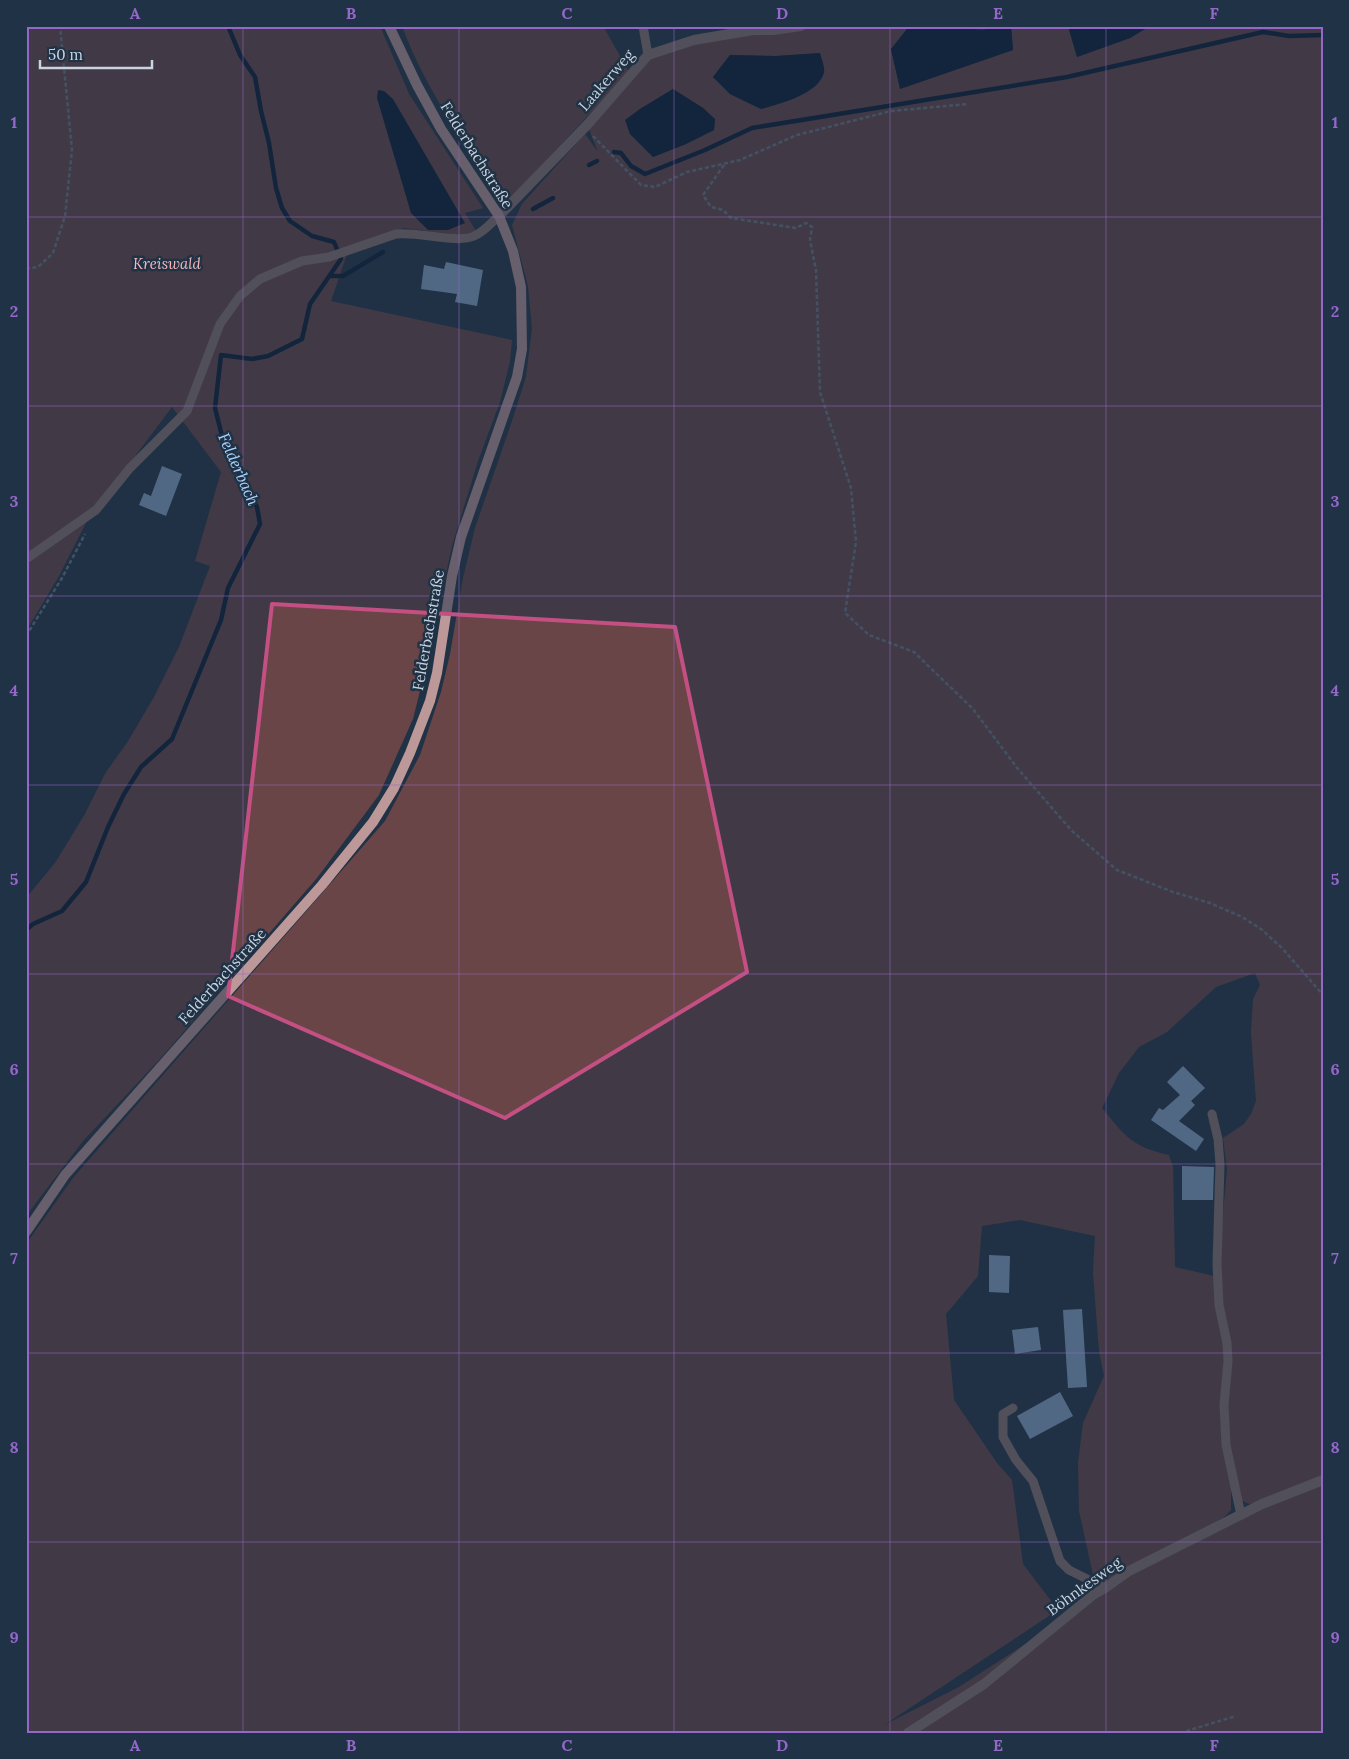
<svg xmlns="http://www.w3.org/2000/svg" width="1349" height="1759" font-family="Lora,serif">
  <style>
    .green { fill: #694547; fill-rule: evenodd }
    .water { fill: #001732 }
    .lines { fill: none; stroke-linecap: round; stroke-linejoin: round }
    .stream { stroke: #001732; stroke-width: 4.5 }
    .building { fill: #8aacd0 }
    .path { stroke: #6b7a8a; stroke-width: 2.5; stroke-dasharray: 4 2.5; stroke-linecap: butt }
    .lane { stroke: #8a7374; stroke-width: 9 }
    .street { stroke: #8a7374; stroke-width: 10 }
    .secondary { stroke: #bc9899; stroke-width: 10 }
    .marked { fill: none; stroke: #c45083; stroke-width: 4; stroke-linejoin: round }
    .grid { fill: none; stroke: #9667cb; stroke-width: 1; stroke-opacity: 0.55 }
    .labels { text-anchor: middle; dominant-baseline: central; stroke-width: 5; stroke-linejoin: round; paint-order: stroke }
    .street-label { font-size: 15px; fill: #c9d4e0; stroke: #203245 }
    .park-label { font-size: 15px; font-style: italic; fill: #f8b7ba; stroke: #203245 }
    .water-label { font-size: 16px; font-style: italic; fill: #a9d3fe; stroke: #203245 }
    .neatline { fill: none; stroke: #9667cb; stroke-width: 2 }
    .grid-label { font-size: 16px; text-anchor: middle; font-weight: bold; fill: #9667cb }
  </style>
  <rect width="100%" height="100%" fill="#203245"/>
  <!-- green -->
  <g class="green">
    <path d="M26,26H380L409,94L483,208L465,213L476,231L461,235L404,228L349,248L331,301L512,340L510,361L500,402L478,461L452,546L427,663L413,719L379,795L317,878L160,1059L83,1141L26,1216V898L55,863L85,814L106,772L127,743L154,697L179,647L210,566L195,561L221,472L172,407L111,488L93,509L59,576L26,631Z"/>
    <path d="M402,26H603L629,72L505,204C467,147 426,91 402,26Z"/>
    <path d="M752,26H938L907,29L891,49L900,89L1013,50L1011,26H1068L1077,57L1130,38L1150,26H1323V1477L1261,1502L1249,1504L1241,1500L1232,1462L1228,1436L1227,1409L1231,1348L1222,1301L1220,1277L1221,1238L1227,1169L1223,1138L1244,1124L1251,1114L1256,1101L1251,1033L1253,999L1260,985L1255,973L1216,987L1167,1032L1139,1047L1119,1073L1102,1108C1125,1136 1132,1147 1169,1155L1173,1167L1175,1267L1214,1276L1225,1347L1220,1408L1222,1447L1231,1488V1510L1223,1518C1192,1535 1161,1552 1130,1568C1118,1574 1109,1584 1096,1588L1079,1511L1078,1463L1083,1423L1104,1376L1099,1351L1093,1273L1095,1236L1020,1220L982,1226L978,1276L946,1314L954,1400L997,1463L1012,1480L1023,1564L1058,1610L884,1725L959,1687L1096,1598L1129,1573L1263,1506L1323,1483V1733H26V1244L73,1178L385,821L420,755L441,692L450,654L463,578L475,528L511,424L526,377L532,329L528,286L512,225L522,204L585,134L598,152L588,127L650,59ZM820,53C821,58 825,67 824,72C820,94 779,104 761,109L730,94L713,77L730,55L776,56ZM673,89L703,108L715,120L714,130L686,144L653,157L630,134L626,121L640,109Z"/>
  </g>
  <!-- water -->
  <g class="water">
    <path d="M938,26L983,30L1001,26H1011L1013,50L900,89L891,49L907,29Z"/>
    <path d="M1068,26H1150L1130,38L1077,57Z"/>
    <path d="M820,53C821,58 825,67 824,72C819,94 779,104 761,109L730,94L713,77L730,55L776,56Z"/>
    <path d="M673,89L703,108L715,119L714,130L686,144L653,157L630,134L625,120L640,109Z"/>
    <path d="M378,90L384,91L393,99L465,223L448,230H428L411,213L377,98Z"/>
  </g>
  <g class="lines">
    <!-- stream -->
    <g class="stream">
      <path d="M614,152L621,153L631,166L645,174L705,150L752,128L1067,77L1263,32L1289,36L1323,35"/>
      <path d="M589,165L597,161"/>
      <path d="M533,209L553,198"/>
      <path d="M331,276H343L383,252"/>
      <path d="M26,930L33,924L62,911L86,882L108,827L124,794L141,767L172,739L221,620L228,588L260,524L257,507L229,454L221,432L215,408L221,355L252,359L268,356L302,339L310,304L341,259L334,242L312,236L290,221L282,208L276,188L269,143L261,111L255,77L240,55L228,26"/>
    </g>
  </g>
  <!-- building -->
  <g class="building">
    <path d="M446,262L483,270L477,306L455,302L457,294L421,289L424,265L444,269Z"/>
    <path d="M162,466L182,474L166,516L139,505L144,493L151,496Z"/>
    <path d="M1183,1066L1205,1088L1191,1101L1195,1105L1179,1121L1204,1139L1196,1151L1151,1120L1159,1108L1163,1110L1180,1095L1167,1082Z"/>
    <path d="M1182,1166L1214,1167L1213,1200H1182Z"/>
    <path d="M989,1255L1010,1256L1009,1293L989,1292Z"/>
    <path d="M1082,1309L1087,1387L1068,1388L1063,1310Z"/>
    <path d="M1038,1327L1041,1350L1015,1354L1012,1330Z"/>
    <path d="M1060,1392L1073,1416L1030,1439L1017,1416Z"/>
  </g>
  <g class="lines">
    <!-- path -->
    <g class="path">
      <path d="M593,136L641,185L655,187L687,172L740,160L797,135L891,111L968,104"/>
      <path d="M724,165L703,195L711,207L723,210L731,218L796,228L806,223L812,227L810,240L816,270L820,392L851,488L856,542L845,613L869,635L914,652L973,709L1018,769L1072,831L1117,870L1173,892L1210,903L1242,917L1261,929L1282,948L1323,995"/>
      <path d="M26,269L38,267L53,253L65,216L72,150L60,26"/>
      <path d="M26,636L62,578L85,534"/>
      <path d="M1180,1733L1236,1716"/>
    </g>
    <!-- lane -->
    <g class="lane">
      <path d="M643,26L648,55"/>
      <path d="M26,559L96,510L130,468L187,411L220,324L240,296L260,279L302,261L329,257L396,234C418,231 456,244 474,236C483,233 492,222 499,216"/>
      <path d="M1212,1114L1218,1139L1220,1164L1217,1264L1219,1305L1227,1343L1228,1361L1224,1405L1226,1445L1241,1515"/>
      <path d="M1013,1408L1003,1414V1437L1016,1460L1033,1481L1060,1561L1069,1570L1105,1588"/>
    </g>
    <!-- street -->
    <g class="street">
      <path d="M499,216L588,124L648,55L694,40L753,30H773L801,26"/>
      <path d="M908,1733L984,1684L1093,1595L1105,1588L1129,1571L1262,1504L1323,1480"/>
    </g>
    <!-- secondary -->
    <path class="secondary" d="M26,1232L65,1175L322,885L373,822L394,788L410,753L430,701L437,673L452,576L461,537L517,377L522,349L521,287L513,251L499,216L441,129L417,85L389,26"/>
  </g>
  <!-- marked area -->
  <path d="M0 0H1349V1759H0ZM272,604L675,627L747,972L505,1118L228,996Z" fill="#203245" fill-opacity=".55" fill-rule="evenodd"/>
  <path class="marked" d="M272,604L675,627L747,972L505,1118L228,996Z"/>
  <!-- grid -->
  <path class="grid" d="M243,26V1733M459,26V1733M674,26V1733M890,26V1733M1106,26V1733M26,217H1323M26,406H1323M26,596H1323M26,785H1323M26,974H1323M26,1164H1323M26,1353H1323M26,1542H1323"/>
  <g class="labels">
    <!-- street labels -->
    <g class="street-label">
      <text transform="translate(606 80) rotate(-49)">Laakerweg</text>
      <text transform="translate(477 155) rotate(58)">Felderbachstraße</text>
      <text transform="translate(428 630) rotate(-80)">Felderbachstraße</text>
      <text transform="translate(222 976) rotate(-48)">Felderbachstraße</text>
      <text transform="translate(1084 1586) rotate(-36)">Böhnkesweg</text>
    </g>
    <!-- park labels -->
    <g class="park-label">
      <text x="167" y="263">Kreiswald</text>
    </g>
    <!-- water labels -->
    <g class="water-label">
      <text transform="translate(239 469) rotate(66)">Felderbach</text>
    </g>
  </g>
  <!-- border -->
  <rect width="1349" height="1759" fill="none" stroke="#203245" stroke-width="55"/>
  <!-- scale -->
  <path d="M40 60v8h112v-8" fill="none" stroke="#c9d4e0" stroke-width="2.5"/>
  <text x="48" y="60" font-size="15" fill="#c9d4e0" stroke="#203245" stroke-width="4" paint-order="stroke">50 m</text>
  <rect x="28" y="28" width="1294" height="1704" class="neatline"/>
  <g class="grid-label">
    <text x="135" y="19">A</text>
    <text x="351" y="19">B</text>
    <text x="567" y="19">C</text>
    <text x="782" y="19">D</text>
    <text x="998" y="19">E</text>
    <text x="1214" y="19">F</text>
    <text x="14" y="128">1</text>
    <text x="1335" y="128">1</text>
    <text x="14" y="317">2</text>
    <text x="1335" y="317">2</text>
    <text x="14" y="507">3</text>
    <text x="1335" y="507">3</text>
    <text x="14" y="696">4</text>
    <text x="1335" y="696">4</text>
    <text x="14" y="885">5</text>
    <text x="1335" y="885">5</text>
    <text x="14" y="1075">6</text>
    <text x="1335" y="1075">6</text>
    <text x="14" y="1264">7</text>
    <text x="1335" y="1264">7</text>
    <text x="14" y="1453">8</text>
    <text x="1335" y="1453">8</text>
    <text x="14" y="1643">9</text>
    <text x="1335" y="1643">9</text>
    <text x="135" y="1751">A</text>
    <text x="351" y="1751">B</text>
    <text x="567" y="1751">C</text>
    <text x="782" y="1751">D</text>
    <text x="998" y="1751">E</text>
    <text x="1214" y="1751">F</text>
  </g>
</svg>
